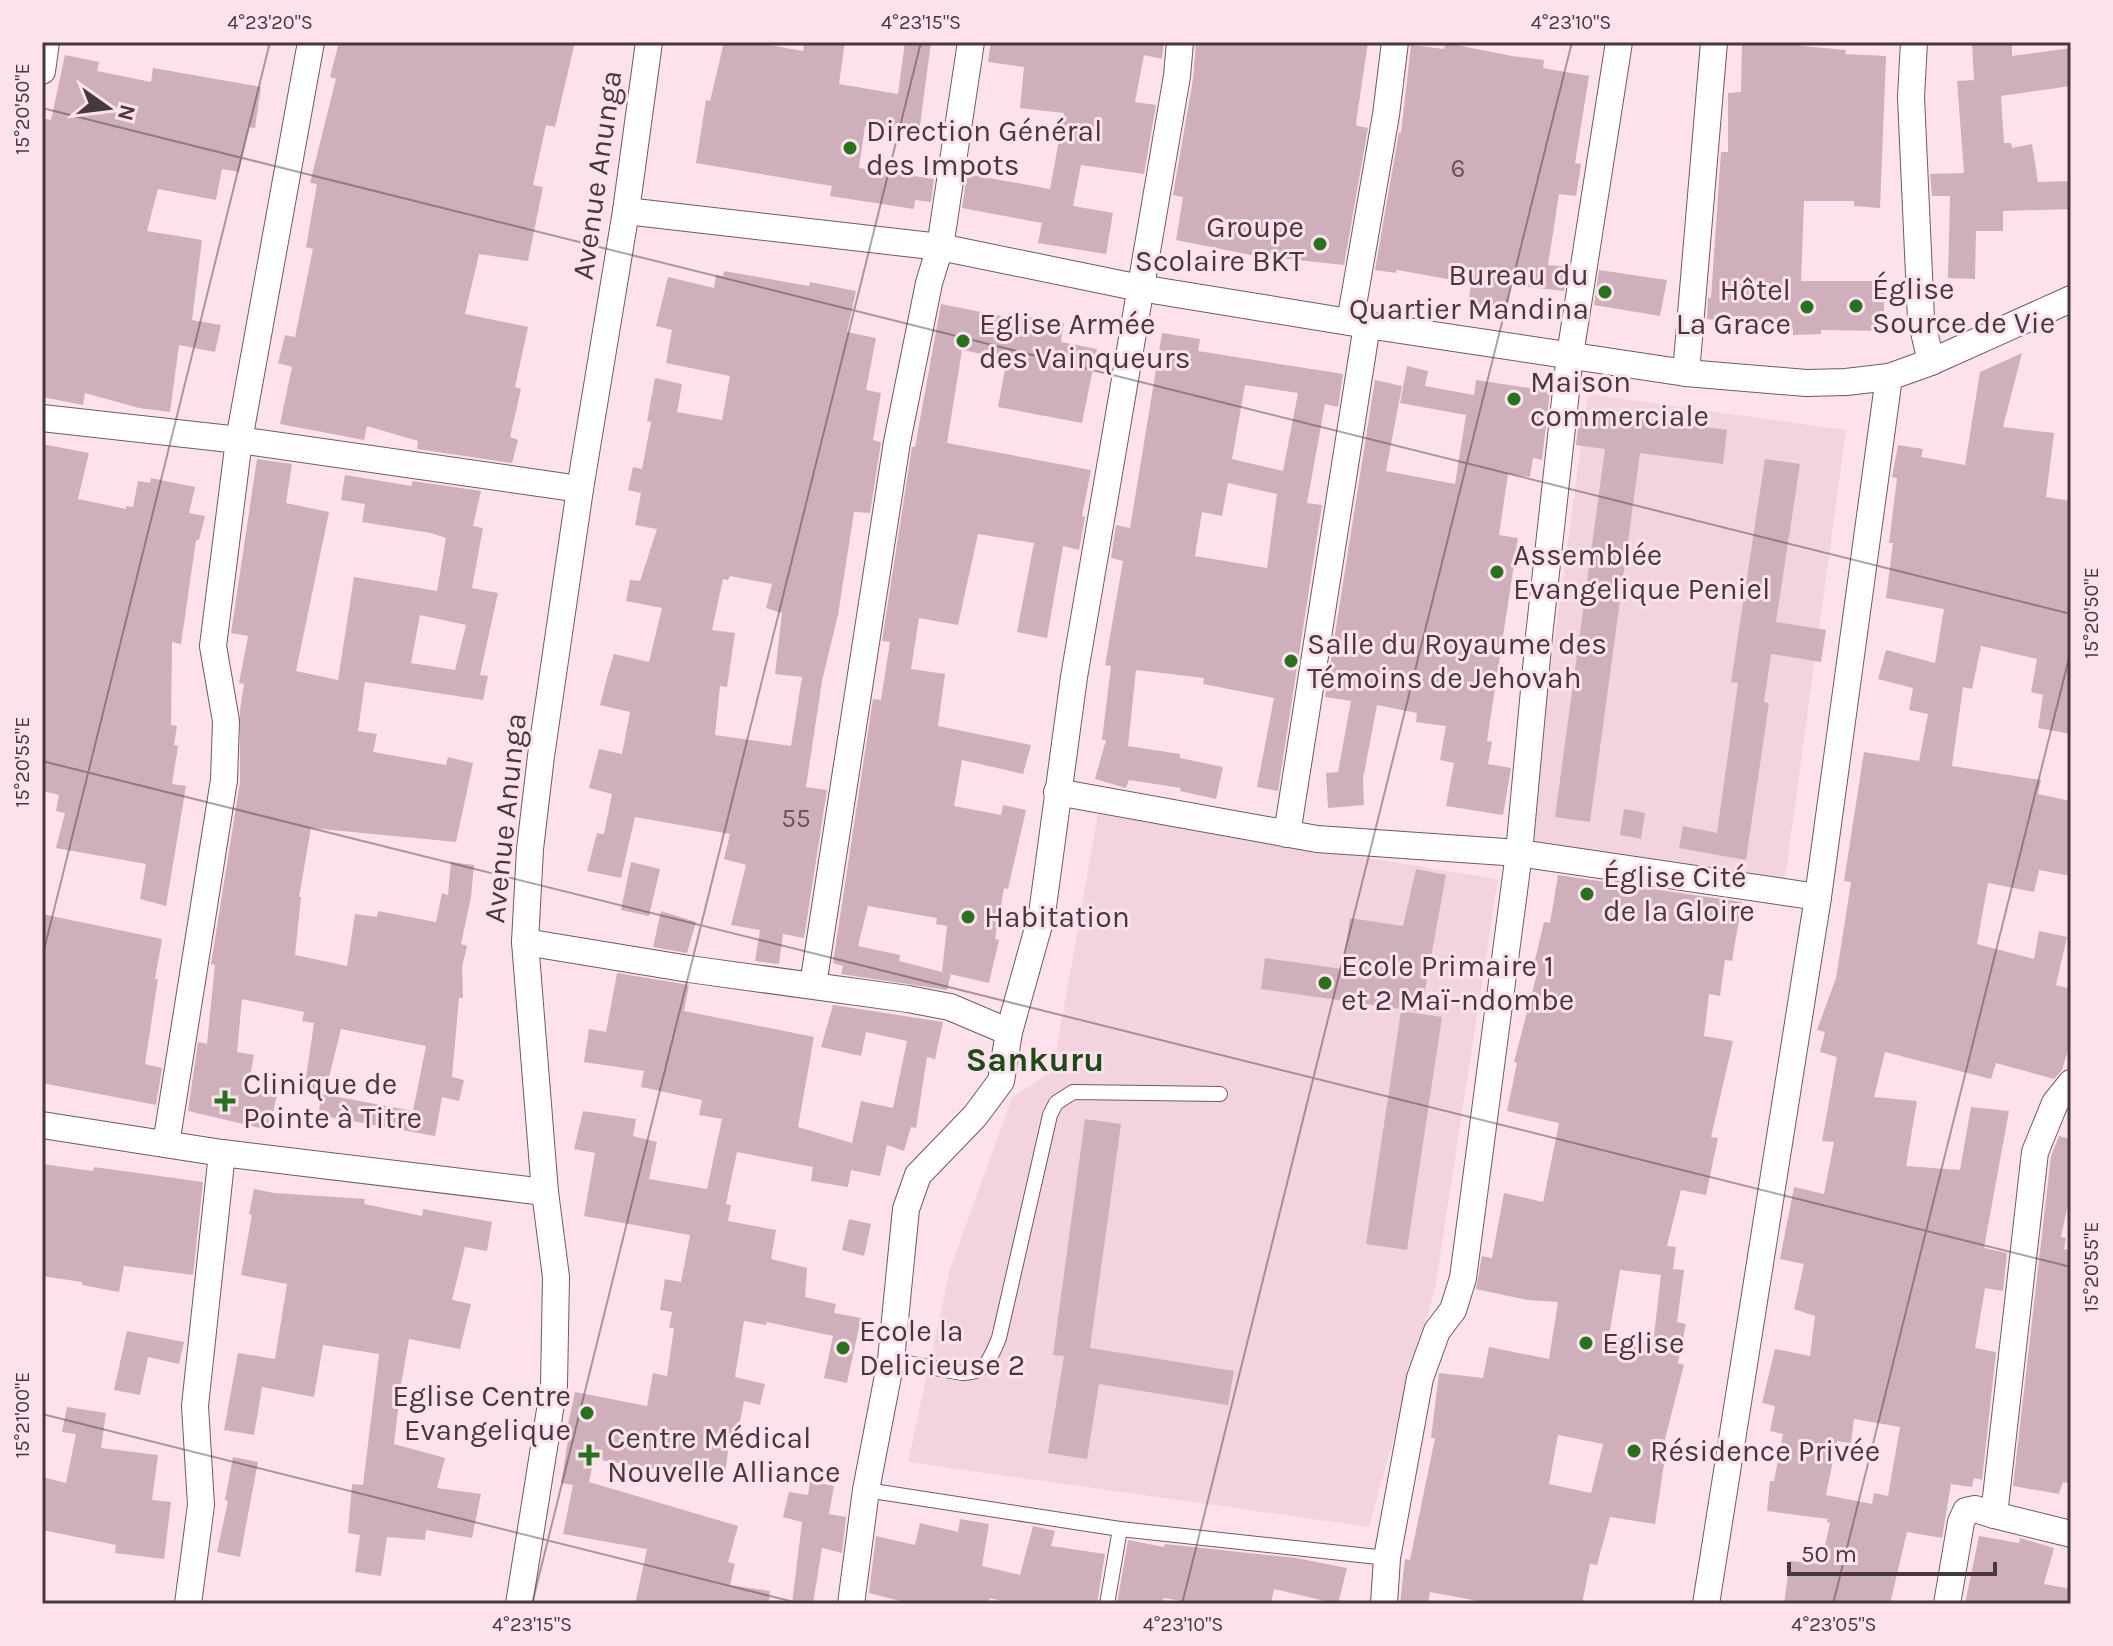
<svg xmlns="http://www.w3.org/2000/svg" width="2113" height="1646" font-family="Karla,sans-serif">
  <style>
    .built { fill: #f3d3e0 }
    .building { fill: #cfafbc; fill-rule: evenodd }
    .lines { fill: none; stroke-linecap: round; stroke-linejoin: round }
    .lane-casing { stroke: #745863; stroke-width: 16 }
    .street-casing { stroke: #745863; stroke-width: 28 }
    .lane { stroke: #fff; stroke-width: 14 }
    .street { stroke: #fff; stroke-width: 26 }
    .ticks { fill: none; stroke: #46393e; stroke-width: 2; stroke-opacity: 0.45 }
    .poi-dot { fill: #25741b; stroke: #fde2ed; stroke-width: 3 }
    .labels { text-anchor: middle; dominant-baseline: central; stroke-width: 6; stroke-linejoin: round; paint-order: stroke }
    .number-label { font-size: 26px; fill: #68565e }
    .poi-label { font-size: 30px; fill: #46393e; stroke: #fde2ed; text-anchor: start }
    .street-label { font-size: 30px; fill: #46393e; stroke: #fde2ed }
    .quarter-label { font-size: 34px; font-weight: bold; fill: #1b4c15; stroke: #fde2ed }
    .neatline { fill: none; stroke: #46393e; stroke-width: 3 }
    .ticks-label { font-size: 20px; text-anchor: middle; fill: #46393e }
  </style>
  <rect width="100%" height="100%" fill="#fde2ed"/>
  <!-- built -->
  <g class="built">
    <path d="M1588,394L1846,430L1785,879L1527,841Z"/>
    <path d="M1098,814L1498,879L1435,1288L1369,1527L908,1462L950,1269L1012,1098L1053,1070Z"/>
  </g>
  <!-- building -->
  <g class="building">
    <path d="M339,42H575L555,127L546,125L533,185L543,187L528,261L479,254L465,314L528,327L515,387L521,389L510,437L518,440L512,463L417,449L418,441L367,426L364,440L280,424L292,367L278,363L285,335L295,337L313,249L306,247L317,184L310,183L336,79L330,77Z"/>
    <path d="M724,42H752L803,51L804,42H845L839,84L898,94L905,42H931L919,133L865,126L859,168L934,179L931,202L915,200L914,209L830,196L832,186L696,163L706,100L710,101Z"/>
    <path d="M991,42H1164L1162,59L1144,55L1135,102L1156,105L1144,174L1081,165L1073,206L1113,213L1106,254L1038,243L1042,223L962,208L967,174L1050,189L1064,113L1020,108L1024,67L988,62Z"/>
    <path d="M1196,42H1368L1356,123L1357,126L1368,128L1344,265L1251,255L1176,240L1183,197L1173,195L1193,79Z"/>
    <path d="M1742,42H1801V46L1846,50L1845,54L1886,56L1880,208L1854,206V201H1804L1801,281H1884V331L1821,330V334L1793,335V329L1707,319L1708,298H1711L1721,152H1728V93L1741,92Z"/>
    <path d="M1972,42H2012V56L2071,48V86L2001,96L2004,143H2011L2012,148L2032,144L2038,182L2071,181V209L2003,211V231H1976L1975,279L1948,278L1950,196H1932L1930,174L1964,173L1957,81L1974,80Z"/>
    <path d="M1446,43L1512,56L1544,60L1543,68L1589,76L1575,163L1581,164L1576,196L1559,194L1548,265L1568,267L1564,291L1511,285L1507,311L1468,305L1471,283L1397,270L1396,273L1375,270L1399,132L1401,133L1411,45L1444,49Z"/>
    <path d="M65,55L99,62L97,71L151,82L153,68L261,87L255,128L249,127L239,172L222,169L216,200L158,189L147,231L202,240L192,320L221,325L215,352L179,345L170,412L139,408L85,393L83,405L42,397V118L51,120Z"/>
    <path d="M1599,270L1667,280L1660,316L1594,305Z"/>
    <path d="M724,271L809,286L810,282L856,291L847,332L876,338L866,390L881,393L873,440L881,442L870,513L854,512L838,615L822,681L806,787L827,790L804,938L783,934L779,964L755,961L760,930L731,925L746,865L724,859L730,834L635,817L621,878L587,871L597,833L604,834L612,794L589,788L599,749L622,754L630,712L600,705L608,674L614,654L649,662L662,608L626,601L630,580L640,581L657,529L635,525L641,493L628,490L633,467L642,469L651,422L647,421L655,378L682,384L677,412L722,420L730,376L666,363L672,330L656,326L668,277L714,288L716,275L723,276ZM730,576L772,584L766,608L782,613L775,674L802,677L791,746L715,735L720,686L727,687L735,633L712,630L723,579L728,580Z"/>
    <path d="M941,304L1016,319L1017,315L1064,323L1061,342L1097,349L1082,423L998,407L1007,359L962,350L947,443L1091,470L1082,516L1085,517L1079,550L1063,546L1047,638L1017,632L1034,543L978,534L958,625L919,618L911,669L945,674L938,726L1031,745L1023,774L962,760L954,806L1001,815L1003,805L1026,810L1008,889L1004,888L995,939L999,940L989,983L945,973L951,974L947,990L841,974L843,966L833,963L873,699L881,700L890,642L882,641L912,447H915ZM868,906L937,918L936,924L947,926L942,972L899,961L900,955L858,946Z"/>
    <path d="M1162,333L1200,339L1198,351L1343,374L1338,407L1325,404L1307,503L1322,505L1278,791L1257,787L1274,698L1203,684L1204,678L1136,670L1128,746L1180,754V758L1223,767L1216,799L1180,791L1181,788L1129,780L1126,788L1095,779L1106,740H1102L1111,666L1105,665L1123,561L1111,558L1116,525L1130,528ZM1245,385L1298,393L1283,471L1232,459ZM1228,483L1277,494L1267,568L1195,556L1202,512L1222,516Z"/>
    <path d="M2022,353L2003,427L2054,433L2046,497L2071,501V734L2038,728L2043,695L2031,692L2037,659L1981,646L1972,689L1963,687L1952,766L2041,780L2038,794L2071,801V876L2039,870L2034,892L1988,883L1977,944L2034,959L2039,931L2067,937L2056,985L2071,989V1051L2068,1050L2062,1070L2054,1079L1996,1063L1991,1079L1885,1052L1874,1097L1917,1101L1906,1166L1960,1170L1971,1107L2009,1111L1984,1248L2007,1253L2003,1291L1985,1288L1975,1348L1996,1352L1982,1480L1974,1478L1972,1487L1951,1484L1942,1538L1907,1532L1890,1604H1784L1790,1561L1821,1564L1830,1523L1827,1522L1828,1519L1767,1511L1770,1481H1774L1783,1434L1770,1431L1775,1406L1762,1403L1775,1349L1810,1356L1815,1316L1794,1309L1804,1264L1780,1259L1794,1187L1824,1194L1834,1142L1822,1141L1837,1057L1820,1052L1825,1032L1817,1030L1836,978L1851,882L1844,881L1864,752L1919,761L1928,714L1909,710L1913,688L1878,679L1886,650L1935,663L1944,609L1886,598L1893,543H1889L1897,478L1892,477L1898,445L1923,449L1921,457L1965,465L1980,372ZM1854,1419L1900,1427L1888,1496L1874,1493L1872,1504L1826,1495L1837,1441L1851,1443Z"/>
    <path d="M1407,366L1428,371L1425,386L1474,395L1476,380L1550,391L1542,460L1533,458L1530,477L1508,474L1499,535L1518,538L1487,741L1492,742L1488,764L1511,768L1503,815L1446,806L1454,763L1440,760L1446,726L1416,722L1417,713L1377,705L1363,779L1364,805L1328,808L1326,773L1338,772L1351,701L1325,697L1375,380L1402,386L1386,471L1455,484L1466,415L1400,403Z"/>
    <path d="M1580,411L1727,430L1723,464L1640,453L1590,822L1555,817L1605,449L1576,445Z"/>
    <path d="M42,444L89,453L78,499L126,509V506L133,507L138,481L150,483L151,478L195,487L189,513L205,516L199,540H196L181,644L172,642L171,725L177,726L174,745L178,746L172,784L186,786L166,906L140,899L146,864L56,848L65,813L56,811L59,795L42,791Z"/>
    <path d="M257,459L292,464L286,503L329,512L296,671L338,680L354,577L437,591L446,538L431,533L362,522L365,504L341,500L345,475L412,486V481L481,491L473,526L483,528L472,588L498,593L480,675L488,676L483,700L365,682L358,731L377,734L373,752L446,765L448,757L473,763L456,842L311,828L299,897H301L295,955L347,966L355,914L377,917L378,911L436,922L442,893L448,895L451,862L474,865L471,897L461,944L467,946L462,967L463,998H459L452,1077L464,1080L459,1101L442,1097L435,1136L318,1115L322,1094L413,1111L426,1046L341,1029L325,1093L304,1091L314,1023L302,1021L304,1012L242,999L237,1052L254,1055L248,1088L277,1095L269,1130L188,1111L198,1042L207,1044L215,965L211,964L240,782V710L244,684L239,683L248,636L231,633ZM420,615L466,625L455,670L411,663Z"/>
    <path d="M1765,459L1800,464L1776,622L1826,630L1821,662L1771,654L1764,702L1769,703L1746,860L1679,848L1683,826L1717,833L1738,683L1731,682Z"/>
    <path d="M1624,809L1645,813L1641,839L1620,835Z"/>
    <path d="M631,862L660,869L649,916L621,910Z"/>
    <path d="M1416,869L1446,875L1421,1012L1261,989L1265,958L1342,969L1350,918L1403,926Z"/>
    <path d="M1558,875L1742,902L1732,961L1725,960L1720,996L1709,994L1704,1036L1733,1041L1711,1137L1718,1138L1706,1195L1681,1190L1667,1246L1676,1247L1673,1269L1684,1270L1677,1322L1686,1324L1678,1363L1684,1365L1664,1443L1667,1444L1655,1524L1610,1517L1597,1565L1590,1564L1582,1604H1494L1430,1592L1428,1604H1400L1405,1559L1410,1560L1435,1438H1431L1439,1373L1483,1378L1489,1347L1549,1359L1558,1302L1527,1300L1476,1289L1482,1256L1492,1258L1504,1193L1543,1202L1559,1123L1507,1111L1517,1063L1514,1062L1538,970L1533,968L1544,922L1550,923ZM1620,1270L1661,1275L1653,1344L1609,1336ZM1558,1435L1603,1444L1591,1493L1549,1484Z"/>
    <path d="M661,911L696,922L687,953L653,947Z"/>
    <path d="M42,914L162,939L155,979H158L145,1064L162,1068L156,1105L42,1083Z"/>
    <path d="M617,973L689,985L684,1011L814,1037L798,1127L852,1143L861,1101L893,1108L907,1041L866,1032L861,1056L821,1047L833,1005L943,1022L935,1059L927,1057L916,1128L911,1127L904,1151L887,1145L880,1176L851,1170L848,1187L811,1181L813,1167L737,1152L726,1204L731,1205L728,1221L776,1230L771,1259L807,1268L805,1297L836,1304L834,1313L861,1318L847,1383L824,1378L833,1336L767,1322L766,1325L744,1321L735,1377L765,1384L760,1405L744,1401L735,1446L729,1445L724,1480L594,1459L589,1482L738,1526L728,1562L735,1564L730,1585L770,1591L769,1604H635L647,1549L563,1534L573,1485L561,1483L570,1429H567L575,1392L647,1406L653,1373L667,1376L674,1328H669L672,1312L660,1310L665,1279L681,1282L690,1235L584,1216L595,1153L574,1149L583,1111L636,1119L633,1136L657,1142L649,1179L707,1189L722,1119L699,1115L702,1100L641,1087L644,1071L584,1062L589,1029L606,1032Z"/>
    <path d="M1401,1011L1442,1017L1407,1250L1366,1244Z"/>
    <path d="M1085,1119L1121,1124L1090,1348L1234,1371L1228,1405L1099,1384L1087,1459L1048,1453L1064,1356L1053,1355Z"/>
    <path d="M2059,1136L2071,1139V1190L2061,1237L2066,1238L2064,1249L2071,1250V1484L2063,1482L2059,1494L2013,1486L2051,1156Z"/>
    <path d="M42,1164L93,1171L94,1167L203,1182L193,1275L124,1266L119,1292L82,1285V1282L42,1276Z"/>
    <path d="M254,1189L274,1193L365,1199L364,1204L422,1216L423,1209L492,1222L487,1251L465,1247L452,1300L471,1304L460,1349L409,1339L401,1384L394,1444L445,1458L437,1488L481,1494L472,1538L426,1530L425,1540L387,1537L381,1576L355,1572L360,1535L348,1533L352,1484L363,1485L379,1354L323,1345L314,1397L262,1387L254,1435L224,1430L238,1353L275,1359L287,1284L241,1275L252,1215L249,1214Z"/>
    <path d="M849,1219L871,1224L864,1256L842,1250Z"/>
    <path d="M127,1331L184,1342L179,1364L148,1357L140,1395L114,1390Z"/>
    <path d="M67,1407L106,1413L101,1448L158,1455L152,1500L171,1502L164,1559L115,1553L116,1545L42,1530V1477L66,1483L76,1434L62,1432Z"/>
    <path d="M233,1457L258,1462L240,1557L217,1552L228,1501L225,1500Z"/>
    <path d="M810,1481L834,1486L829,1514L846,1517L842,1553L822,1548L813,1604H792L802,1522L783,1517L789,1492L808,1495Z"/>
    <path d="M960,1519L989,1524L982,1566L1020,1575L1033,1526L1055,1531L1051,1546L1105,1554L1097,1604H1011L990,1598L988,1604H912L869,1593L876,1536L915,1545L920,1523L958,1532Z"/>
    <path d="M1979,1536L2019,1543L2020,1538L2054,1548L2044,1584L2071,1589V1604H1965Z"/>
    <path d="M1128,1540L1164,1547L1165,1544L1296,1558L1347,1568L1338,1604L1274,1589L1271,1604H1202L1163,1598V1604H1117Z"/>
  </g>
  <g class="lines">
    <!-- lane casing -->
    <g class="lane-casing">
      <g id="lane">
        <path d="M891,1360L962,1373C986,1374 991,1357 999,1338L1050,1115L1056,1103L1073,1092L1220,1094"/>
        <path d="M866,1490L1120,1529L1387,1558"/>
        <path d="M1107,1604L1120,1529"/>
      </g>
    </g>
    <!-- street casing -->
    <g class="street-casing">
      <g id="street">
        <path d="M1914,42L1911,97L1921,319L1931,362"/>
        <path d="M42,71L46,42"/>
        <path d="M626,211L940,247L1140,288L1367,325L1686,373L1806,383L1846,382L1889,377L1931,362L2071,299"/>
        <path d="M1350,322L1386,115L1395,42"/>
        <path d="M1686,373L1714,42"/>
        <path d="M42,418L239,440L580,489"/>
        <path d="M1057,792L1317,839L1519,853L1818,897"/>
        <path d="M1287,834L1367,325"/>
        <path d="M525,942L689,969L908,999L950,1007L1009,1032"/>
        <path d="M813,985L897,442L929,283L940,247L971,42"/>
        <path d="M2071,1083L2055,1103L2035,1152L1994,1515L2071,1534"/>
        <path d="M42,1125L222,1153L545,1192"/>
        <path d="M166,1144L224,780L226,721L213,646L239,440L311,42"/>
        <path d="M188,1604L201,1505L195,1406L222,1153"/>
        <path d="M519,1604L554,1385L556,1277L545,1192L525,942L530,849L541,756L580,489L626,211L649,42"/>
        <path d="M851,1604L866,1490L891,1360L906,1209L918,1175L975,1116L1001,1081L1009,1032L1042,914L1074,677L1177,76L1180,42"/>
        <path d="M1384,1604L1387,1558L1420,1378L1437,1331L1453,1310L1463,1278L1519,853L1539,636L1570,355L1619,42"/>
        <path d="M1706,1604L1818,897L1889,377"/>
        <path d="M1947,1604L1961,1522L1966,1511L1975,1509L1994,1515"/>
      </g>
    </g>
    <!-- lane -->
    <use href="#lane" class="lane"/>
    <!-- street -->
    <use href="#street" class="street"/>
  </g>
  <!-- ticks -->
  <path class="ticks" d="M42,108L2071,614M42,761L2071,1267M42,958L270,42M42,1414L802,1604M532,1604L921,42M1182,1604L1572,42M1833,1604L2071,650"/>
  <!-- markers -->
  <g class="poi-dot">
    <circle cx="850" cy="148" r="8"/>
    <circle cx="1320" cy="244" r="8"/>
    <circle cx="1605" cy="292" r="8"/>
    <circle cx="1856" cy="306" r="8"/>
    <circle cx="1807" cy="307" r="8"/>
    <circle cx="963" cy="341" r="8"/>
    <circle cx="1514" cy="399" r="8"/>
    <circle cx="1497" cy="572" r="8"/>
    <circle cx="1291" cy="661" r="8"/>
    <circle cx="1587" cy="894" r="8"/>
    <circle cx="968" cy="917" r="8"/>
    <circle cx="1325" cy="983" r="8"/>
    <path d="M221 1089h8v8h8v8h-8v8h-8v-8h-8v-8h8z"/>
    <circle cx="1586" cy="1343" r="8"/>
    <circle cx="843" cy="1348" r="8"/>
    <circle cx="587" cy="1413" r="8"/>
    <circle cx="1634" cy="1451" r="8"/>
    <path d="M585 1443h8v8h8v8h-8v8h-8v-8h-8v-8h8z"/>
  </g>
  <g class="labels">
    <!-- number labels -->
    <g class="number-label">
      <text x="1458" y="168">6</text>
      <text x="796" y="818">55</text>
    </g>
    <!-- poi labels -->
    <g class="poi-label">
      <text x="866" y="131">Direction Général<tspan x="866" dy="34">des Impots</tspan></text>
      <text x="1304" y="227" text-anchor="end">Groupe<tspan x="1304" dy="34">Scolaire BKT</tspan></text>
      <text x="1589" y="275" text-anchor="end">Bureau du<tspan x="1589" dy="34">Quartier Mandina</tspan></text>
      <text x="1872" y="289">Église<tspan x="1872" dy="34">Source de Vie</tspan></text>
      <text x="1791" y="290" text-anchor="end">Hôtel<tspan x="1791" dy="34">La Grace</tspan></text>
      <text x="979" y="324">Eglise Armée<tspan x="979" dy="34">des Vainqueurs</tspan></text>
      <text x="1530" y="382">Maison<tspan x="1530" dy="34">commerciale</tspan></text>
      <text x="1513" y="555">Assemblée<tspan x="1513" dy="34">Evangelique Peniel</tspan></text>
      <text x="1307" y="644">Salle du Royaume des<tspan x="1307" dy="34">Témoins de Jehovah</tspan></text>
      <text x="1603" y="877">Église Cité<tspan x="1603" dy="34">de la Gloire</tspan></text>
      <text x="984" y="917">Habitation</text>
      <text x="1341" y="966">Ecole Primaire 1<tspan x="1341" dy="34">et 2 Maï-ndombe</tspan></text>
      <text x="243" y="1084">Clinique de<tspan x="243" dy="34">Pointe à Titre</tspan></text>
      <text x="859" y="1331">Ecole la<tspan x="859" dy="34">Delicieuse 2</tspan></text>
      <text x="1602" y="1343">Eglise</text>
      <text x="571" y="1396" text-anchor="end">Eglise Centre<tspan x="571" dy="34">Evangelique</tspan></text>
      <text x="607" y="1438">Centre Médical<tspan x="607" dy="34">Nouvelle Alliance</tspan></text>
      <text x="1650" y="1451">Résidence Privée</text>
    </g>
    <!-- street labels -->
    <g class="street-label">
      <text transform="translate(597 175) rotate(-82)">Avenue Anunga</text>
      <text transform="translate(505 818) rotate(-84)">Avenue Anunga</text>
    </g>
    <!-- quarter labels -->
    <g class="quarter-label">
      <text x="1035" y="1060">Sankuru</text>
    </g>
  </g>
  <!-- border -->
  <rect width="2113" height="1646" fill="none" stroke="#fde2ed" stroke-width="88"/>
  <!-- north arrow -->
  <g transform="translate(108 108) rotate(104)" stroke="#fde2ed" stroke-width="6" paint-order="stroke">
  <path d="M0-6L14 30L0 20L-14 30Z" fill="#46393e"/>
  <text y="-12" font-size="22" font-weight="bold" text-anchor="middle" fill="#46393e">N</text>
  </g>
  <!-- scale -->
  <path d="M1789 1562v12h206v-12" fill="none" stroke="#46393e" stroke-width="4"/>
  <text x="1801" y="1562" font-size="24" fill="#46393e" stroke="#fde2ed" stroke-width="6" paint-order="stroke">50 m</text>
  <rect x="44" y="44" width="2025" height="1558" class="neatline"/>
  <g class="ticks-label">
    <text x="270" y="29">4°23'20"S</text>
    <text x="921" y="29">4°23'15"S</text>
    <text x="1571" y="29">4°23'10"S</text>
    <text transform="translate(22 109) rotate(-90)" y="7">15°20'50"E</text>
    <text transform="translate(2091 613) rotate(-90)" y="7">15°20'50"E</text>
    <text transform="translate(22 762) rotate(-90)" y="7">15°20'55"E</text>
    <text transform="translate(2091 1267) rotate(-90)" y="7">15°20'55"E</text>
    <text transform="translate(22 1415) rotate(-90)" y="7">15°21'00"E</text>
    <text x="532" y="1631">4°23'15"S</text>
    <text x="1183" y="1631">4°23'10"S</text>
    <text x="1834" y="1631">4°23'05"S</text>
  </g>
</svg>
